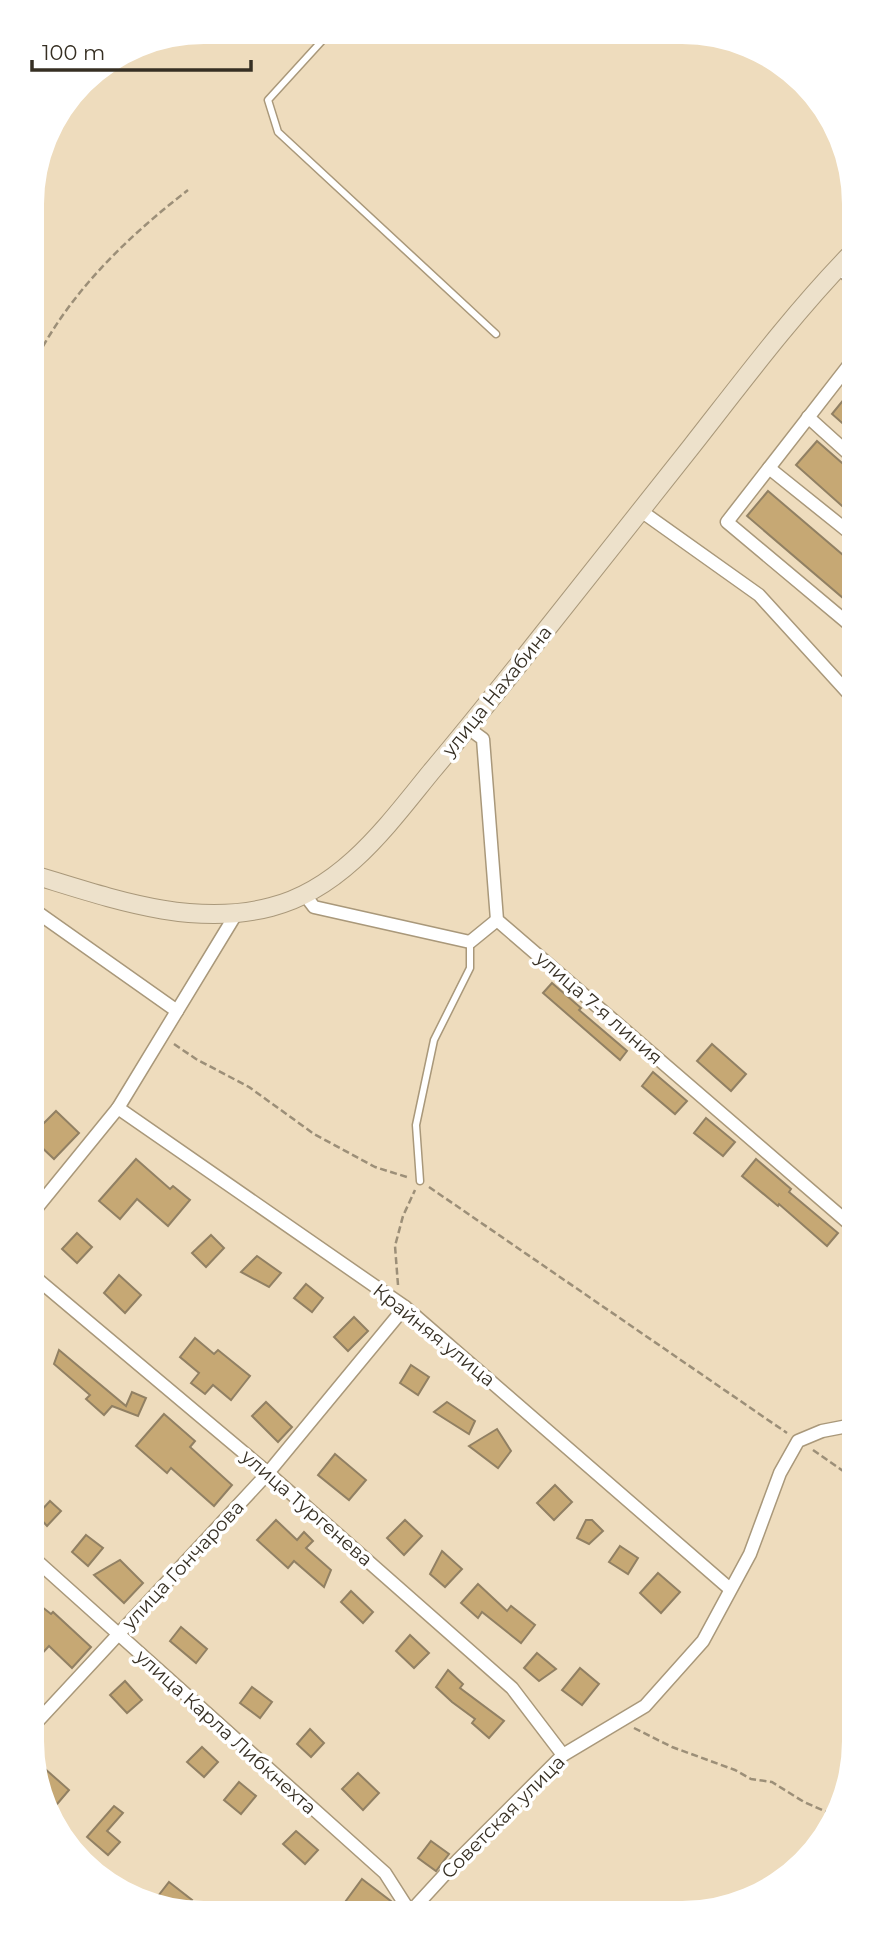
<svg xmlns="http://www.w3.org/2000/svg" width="886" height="1945" font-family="Montserrat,sans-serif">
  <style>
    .building { fill: #c6a874; stroke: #918063; stroke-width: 2 }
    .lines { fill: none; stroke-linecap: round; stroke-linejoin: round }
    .lane-casing { stroke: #a9987a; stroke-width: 9 }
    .street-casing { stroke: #a9987a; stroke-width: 15 }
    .secondary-casing { stroke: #a9987a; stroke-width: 20 }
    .path { stroke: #9c8f78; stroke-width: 2.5; stroke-dasharray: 7 3.5; stroke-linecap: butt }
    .lane { stroke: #fff; stroke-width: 6 }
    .street { stroke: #fff; stroke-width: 12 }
    .secondary { stroke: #ede1cb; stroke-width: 18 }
    .labels { text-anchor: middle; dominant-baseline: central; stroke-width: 7; stroke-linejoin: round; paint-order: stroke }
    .street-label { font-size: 19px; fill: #362f23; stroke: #fff }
  </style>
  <rect width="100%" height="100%" fill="#eedcbd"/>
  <!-- building -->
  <g class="building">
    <path d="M849,393V429L832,414Z"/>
    <path d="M817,441L850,470V513L796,465Z"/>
    <path d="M768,491L850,561V604L747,516Z"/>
    <path d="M552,983L581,1008L579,1010L627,1051L620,1060L543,993Z"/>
    <path d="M712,1044L746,1074L731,1091L697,1061Z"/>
    <path d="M653,1072L687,1101L675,1114L642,1086Z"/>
    <path d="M56,1111L79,1133L54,1159L35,1141V1132Z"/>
    <path d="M706,1118L735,1142L723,1156L694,1133Z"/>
    <path d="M136,1159L170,1189L173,1186L190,1200L168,1226L137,1199L120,1219L99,1201Z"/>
    <path d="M756,1159L791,1189L789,1192L838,1233L827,1246L779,1204L778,1206L742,1176Z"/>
    <path d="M77,1233L92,1247L77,1263L62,1249Z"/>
    <path d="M211,1235L224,1248L206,1267L192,1253Z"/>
    <path d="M257,1256L281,1273L269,1287L241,1272Z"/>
    <path d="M119,1275L141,1295L125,1313L104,1293Z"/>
    <path d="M306,1284L323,1298L312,1312L294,1298Z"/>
    <path d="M354,1317L368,1331L348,1351L334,1337Z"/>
    <path d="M195,1338L214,1354L218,1350L250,1376L231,1400L213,1385L205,1394L191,1383L199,1373L180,1357Z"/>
    <path d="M59,1350L126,1406L132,1392L146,1398L138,1416L112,1406L104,1415L86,1399L90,1395L54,1364Z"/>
    <path d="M411,1365L429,1377L418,1395L400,1383Z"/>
    <path d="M266,1402L292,1427L278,1442L252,1416Z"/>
    <path d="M447,1402L475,1421L469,1434L434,1412Z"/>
    <path d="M164,1414L195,1441L190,1447L232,1485L214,1506L171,1468L167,1473L136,1446Z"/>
    <path d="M497,1429L511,1451L498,1468L469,1446Z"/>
    <path d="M335,1454L366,1480L349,1500L318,1475Z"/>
    <path d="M555,1485L572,1502L554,1520L537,1503Z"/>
    <path d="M50,1501L61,1511L47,1526L37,1515Z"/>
    <path d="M276,1520L297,1540L304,1532L313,1541L306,1548L331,1570L324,1587L294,1561L288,1568L257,1540Z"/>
    <path d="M405,1520L422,1536L404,1555L387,1538Z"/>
    <path d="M586,1520H592L603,1531L589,1544L577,1538Z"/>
    <path d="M86,1535L103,1548L88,1566L72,1552Z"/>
    <path d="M620,1546L638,1558L628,1574L609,1562Z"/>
    <path d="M442,1551L462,1569L445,1587L430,1574Z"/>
    <path d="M120,1560L143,1583L124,1603L94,1575Z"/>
    <path d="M658,1573L680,1592L661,1613L640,1593Z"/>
    <path d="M478,1584L507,1611L511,1606L535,1625L521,1643L482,1612L478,1618L461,1603Z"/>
    <path d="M351,1591L373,1612L363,1623L341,1602Z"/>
    <path d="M37,1603L51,1614L53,1612L91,1647L72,1668L49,1646L37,1659Z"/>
    <path d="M181,1627L207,1649L196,1663L170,1641Z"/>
    <path d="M410,1635L429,1653L414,1668L396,1651Z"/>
    <path d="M537,1653L556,1669L539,1681L524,1668Z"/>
    <path d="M580,1668L599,1684L582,1705L562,1690Z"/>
    <path d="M448,1670L463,1684L460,1688L504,1721L489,1738L472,1723L475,1719L452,1702L436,1687Z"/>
    <path d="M125,1681L142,1700L127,1713L110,1695Z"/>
    <path d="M252,1687L272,1702L260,1718L240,1703Z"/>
    <path d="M310,1729L324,1743L311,1757L297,1744Z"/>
    <path d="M202,1747L218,1762L204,1777L187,1762Z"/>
    <path d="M44,1768L69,1790L52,1810L37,1786V1775Z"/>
    <path d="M358,1773L379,1793L363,1810L342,1789Z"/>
    <path d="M239,1782L256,1796L241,1814L224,1800Z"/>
    <path d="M114,1806L123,1813L107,1831L120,1842L108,1855L87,1837Z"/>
    <path d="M296,1831L318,1850L305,1864L283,1844Z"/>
    <path d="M431,1841L449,1854L436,1871L418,1858Z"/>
    <path d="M362,1879L392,1902L386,1909H340Z"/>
    <path d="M169,1882L192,1900L184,1910H170L155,1900Z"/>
  </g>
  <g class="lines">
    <!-- lane casing -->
    <g class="lane-casing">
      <g id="lane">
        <path d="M330,32L268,100L278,132L496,334"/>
        <path d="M420,1181L416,1125L434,1040L470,968V942"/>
      </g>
    </g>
    <!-- street casing -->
    <g class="street-casing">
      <g id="street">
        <path d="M839,267L849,277"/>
        <path d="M849,365L727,522L850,625"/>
        <path d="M808,417L850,455"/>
        <path d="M769,468L850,533"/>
        <path d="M641,511L759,595L850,695"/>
        <path d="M468,728L483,739L497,920L852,1226"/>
        <path d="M305,895L314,907L470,942L497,920"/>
        <path d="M34,910L177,1011"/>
        <path d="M118,1108L405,1307L730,1589"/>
        <path d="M35,1210L118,1108L236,914"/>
        <path d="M36,1278L268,1473L512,1688L563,1755"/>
        <path d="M37,1561L385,1873L408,1909"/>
        <path d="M37,1722L268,1473L405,1307"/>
        <path d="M413,1909L458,1860L563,1755L645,1706L703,1641L750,1554L780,1473L798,1441L822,1431L853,1425"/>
      </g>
    </g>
    <!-- secondary casing -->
    <g class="secondary-casing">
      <path id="secondary" d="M34,875C110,898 192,928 271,907C342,889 387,826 431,772C464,733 495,694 527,654C582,585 637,516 691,447C742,382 791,316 849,256"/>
    </g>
    <!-- path -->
    <g class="path">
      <path d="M33,365C69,293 125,239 188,190"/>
      <path d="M174,1044L196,1059L249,1087L314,1134L375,1167L410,1178"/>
      <path d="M429,1187L787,1433"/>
      <path d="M398,1285L395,1246L403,1216L415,1190"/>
      <path d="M813,1450L853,1478"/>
      <path d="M634,1728L672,1747L735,1770L751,1779L772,1782L804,1802L836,1816"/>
    </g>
    <!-- lane -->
    <use href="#lane" class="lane"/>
    <!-- street -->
    <use href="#street" class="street"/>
    <!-- secondary -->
    <use href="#secondary" class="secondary"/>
  </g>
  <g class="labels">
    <!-- street labels -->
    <g class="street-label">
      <text transform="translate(497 691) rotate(-51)">улица Нахабина</text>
      <text transform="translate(599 1008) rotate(41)">улица 7-я линия</text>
      <text transform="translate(434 1335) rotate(39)">Крайняя улица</text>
      <text transform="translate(307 1508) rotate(41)">улица Тургенева</text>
      <text transform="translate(183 1565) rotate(-47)">улица Гончарова</text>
      <text transform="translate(226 1732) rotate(42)">улица Карла Либкнехта</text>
      <text transform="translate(503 1817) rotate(-45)">Советская улица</text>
    </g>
  </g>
  <!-- crop -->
  <path d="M0 0H886V1945H0ZM204 44H682A160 160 0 0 1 842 204V1741A160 160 0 0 1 682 1901H204A160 160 0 0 1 44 1741V204A160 160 0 0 1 204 44Z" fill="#fff" fill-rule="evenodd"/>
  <!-- scale -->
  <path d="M32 60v10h219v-10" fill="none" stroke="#362f23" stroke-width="3.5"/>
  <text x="42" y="60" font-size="21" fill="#362f23" stroke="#ffffff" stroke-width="5" paint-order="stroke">100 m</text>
</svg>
